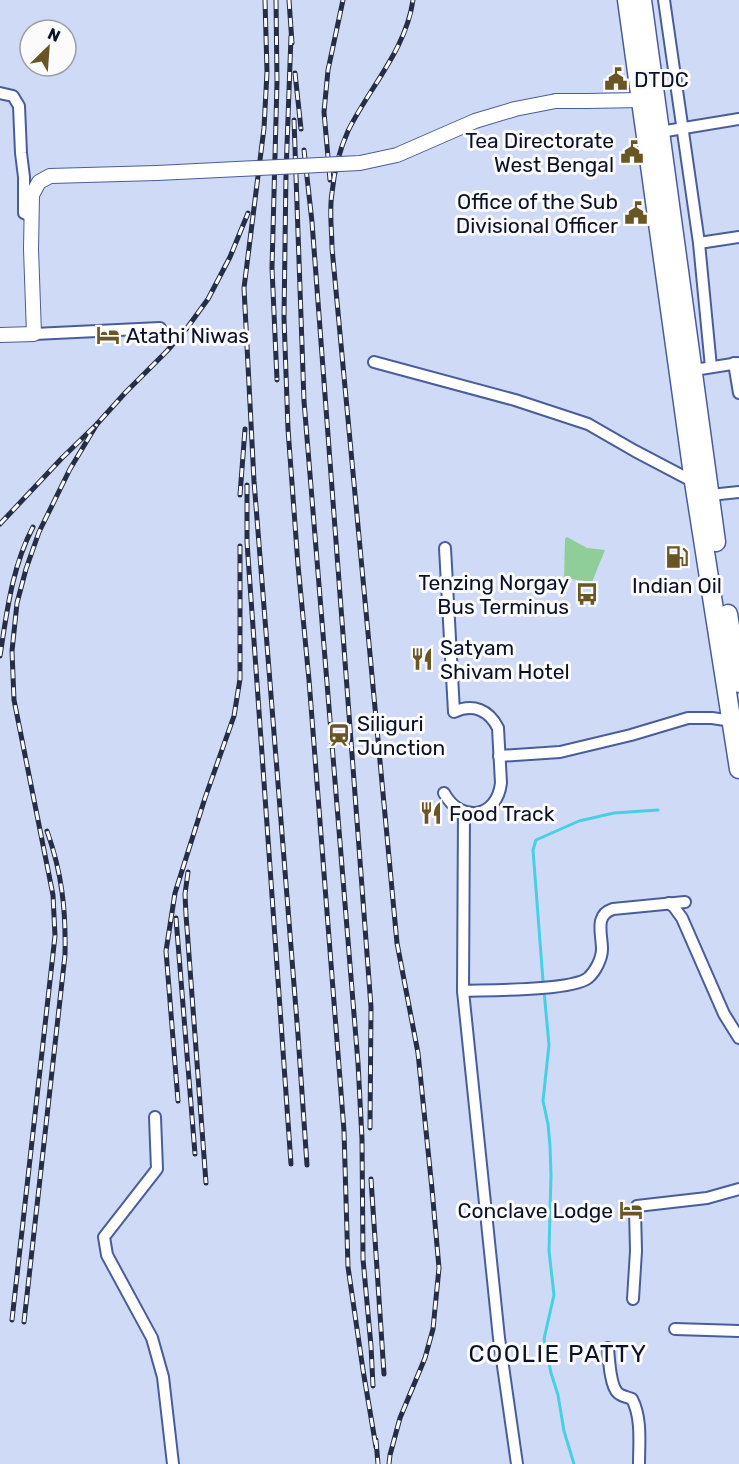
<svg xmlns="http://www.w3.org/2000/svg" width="739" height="1464" font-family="Rubik,sans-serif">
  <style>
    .green { fill: #8fce99 }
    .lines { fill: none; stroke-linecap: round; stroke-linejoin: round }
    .stream { stroke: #47d0e4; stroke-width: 3 }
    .minor-casing { stroke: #495d9a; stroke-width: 14 }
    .tertiary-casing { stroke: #495d9a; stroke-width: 16 }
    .primary-casing { stroke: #495d9a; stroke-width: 21 }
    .minor { stroke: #fff; stroke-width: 10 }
    .tertiary { stroke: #fff; stroke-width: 14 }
    .primary { stroke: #fff; stroke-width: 18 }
    .rail-casing { stroke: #252e46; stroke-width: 5 }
    .rail { stroke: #fbfbfb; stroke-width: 3; stroke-dasharray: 9; stroke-linecap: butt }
    .tertiary-bridge-casing { stroke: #495d9a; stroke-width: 16; stroke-linecap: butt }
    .tertiary-bridge { stroke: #fff; stroke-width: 14 }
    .labels { text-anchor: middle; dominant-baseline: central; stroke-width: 6; stroke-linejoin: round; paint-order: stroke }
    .poi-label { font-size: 21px; fill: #0a122a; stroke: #fbfbfb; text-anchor: start }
    .quarter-label { font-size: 24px; letter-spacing: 1.5px; fill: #0a122a; stroke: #fbfbfb }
  </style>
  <rect width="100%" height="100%" fill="#cfdaf6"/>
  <!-- green -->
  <path class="green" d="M567,537L587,548L605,550L592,582L564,578L565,539Z"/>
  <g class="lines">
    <!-- stream -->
    <g class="stream">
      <path d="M543,981L533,850L536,840L579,821L614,813L658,810"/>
      <path d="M544,991L549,1045L543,1101L548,1124L550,1146L551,1175L549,1251L554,1295L544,1339L551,1373L558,1395L564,1431L574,1464"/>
    </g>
    <!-- minor casing -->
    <g class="minor-casing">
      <g id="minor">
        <path d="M664,0L699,243L711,367"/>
        <path d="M0,93L13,96L19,106L21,153L24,177V213L32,217"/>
        <path d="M660,132L739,119"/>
        <path d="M699,243L739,237"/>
        <path d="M34,334L160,328"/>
        <path d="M374,362L515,400L588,424L635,451L694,482"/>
        <path d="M734,363L739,393"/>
        <path d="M694,370L739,363"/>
        <path d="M710,495L739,492"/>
        <path d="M499,756L560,752L631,735L688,718H712L732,721"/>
        <path d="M444,793C461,824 497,818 501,783L498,728C489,710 473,703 454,712L445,548"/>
        <path d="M464,812L463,991L499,1338L517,1464"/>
        <path d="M669,903L674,907L682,918L724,1014L739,1038"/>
        <path d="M463,991C488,990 571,991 588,978C595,972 602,959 602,949C602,934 594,915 613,909L685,902"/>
        <path d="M155,1117L157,1169L104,1237L107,1255L152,1338L163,1377L173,1464"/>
        <path d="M633,1299L636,1251L635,1210L637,1206L707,1198L739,1189"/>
        <path d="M675,1329L739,1331"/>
        <path d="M608,1348C609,1359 610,1386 618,1393C621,1396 627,1397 632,1399C642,1418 639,1443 639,1464"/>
      </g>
    </g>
    <!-- tertiary casing -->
    <g class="tertiary-casing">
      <g id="tertiary">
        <path d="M556,101H587L640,100"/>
        <path d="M0,335L34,334L31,249L32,195L39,182L50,176L157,173"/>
      </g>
    </g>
    <!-- primary casing -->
    <g class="primary-casing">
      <g id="primary">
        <path d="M627,0L694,482L739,769"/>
        <path d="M642,0L716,542"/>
        <path d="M728,614L739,683"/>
      </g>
    </g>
    <!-- minor -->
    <use href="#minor" class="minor"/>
    <!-- tertiary -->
    <use href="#tertiary" class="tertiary"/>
    <!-- primary -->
    <use href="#primary" class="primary"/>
    <!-- rail casing -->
    <g class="rail-casing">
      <g id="rail">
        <path d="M265,0L267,72L264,128L244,288L254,481L298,1035L307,1165"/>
        <path d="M276,0L277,82L272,268L277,380"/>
        <path d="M289,0L292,43"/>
        <path d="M291,36L286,173L284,318L288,429L298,565L309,680L344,1131L348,1267L363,1370L376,1447"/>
        <path d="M295,73L301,129"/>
        <path d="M294,120L304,401L358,1063L362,1139L363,1259L371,1346L373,1386"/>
        <path d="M304,150L312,222L371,1007L370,1128"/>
        <path d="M330,180L324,112L328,70L343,0"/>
        <path d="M247,485V542L291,1164"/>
        <path d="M240,495L245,429"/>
        <path d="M0,524L62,458L97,424L125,393L167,351L187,328L208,299L230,257L248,213"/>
        <path d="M0,656C7,611 12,567 33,527"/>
        <path d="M188,872L185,894L186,915L206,1183"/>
        <path d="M176,918L195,1154"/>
        <path d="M178,1101L166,951L175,893L205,798L234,716L240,679V546"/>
        <path d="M371,1179L384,1374"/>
        <path d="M12,1320L55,936L53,895L14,700L12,651L17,603L26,569L39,532L70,469L97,424"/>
        <path d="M24,1322L65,955C66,910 62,873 47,831"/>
        <path d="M376,1440L378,1464"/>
        <path d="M389,1464L390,1455L400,1418L425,1358L433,1329L439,1268L432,1189L418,1053L397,943L332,248C332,231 329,211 332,193C334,172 339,151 348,131C369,88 406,50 413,0"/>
      </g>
    </g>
    <!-- rail -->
    <use href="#rail" class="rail"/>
    <!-- tertiary-bridge casing -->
    <g class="tertiary-bridge-casing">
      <path id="tertiary-bridge" d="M157,173L360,163L397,155L475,121L515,109L556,101"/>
    </g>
    <!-- tertiary-bridge -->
    <use href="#tertiary-bridge" class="tertiary-bridge"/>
  </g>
  <!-- icons -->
  <defs>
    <g id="civic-bare" transform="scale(1.8)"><path d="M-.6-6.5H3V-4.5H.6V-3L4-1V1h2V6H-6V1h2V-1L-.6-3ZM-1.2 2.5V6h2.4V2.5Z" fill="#695624" stroke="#fbfbfb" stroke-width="2.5" paint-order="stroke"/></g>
    <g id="hotel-bare" transform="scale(1.8)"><path d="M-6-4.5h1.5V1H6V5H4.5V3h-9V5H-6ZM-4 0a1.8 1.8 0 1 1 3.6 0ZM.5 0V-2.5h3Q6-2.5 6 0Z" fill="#695624" stroke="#fbfbfb" stroke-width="2.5" paint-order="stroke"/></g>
    <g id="fuel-bare" transform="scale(1.8)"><path d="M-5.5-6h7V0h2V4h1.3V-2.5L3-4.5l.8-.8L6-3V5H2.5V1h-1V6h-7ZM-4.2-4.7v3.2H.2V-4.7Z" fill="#695624" stroke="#fbfbfb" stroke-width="2.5" paint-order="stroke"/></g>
    <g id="bus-bare" transform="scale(1.8)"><path d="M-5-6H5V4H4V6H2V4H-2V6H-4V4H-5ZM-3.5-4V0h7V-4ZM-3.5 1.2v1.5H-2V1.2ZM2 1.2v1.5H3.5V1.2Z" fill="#695624" stroke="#fbfbfb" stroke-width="2.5" paint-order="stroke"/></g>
    <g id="restaurant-bare" transform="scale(1.8)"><path d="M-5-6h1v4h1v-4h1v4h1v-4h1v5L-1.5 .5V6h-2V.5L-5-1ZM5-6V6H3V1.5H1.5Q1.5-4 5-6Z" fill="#695624" stroke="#fbfbfb" stroke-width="2.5" paint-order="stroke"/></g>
    <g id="station-bare" transform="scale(1.8)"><path d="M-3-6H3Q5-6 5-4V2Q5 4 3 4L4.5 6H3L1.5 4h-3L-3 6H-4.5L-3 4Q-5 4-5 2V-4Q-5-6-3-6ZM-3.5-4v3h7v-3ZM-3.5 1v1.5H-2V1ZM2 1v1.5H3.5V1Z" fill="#695624" stroke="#fbfbfb" stroke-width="2.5" paint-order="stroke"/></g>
  </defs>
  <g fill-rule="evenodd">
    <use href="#civic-bare" x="616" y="79"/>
    <use href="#civic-bare" x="632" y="152"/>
    <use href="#civic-bare" x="636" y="213"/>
    <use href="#hotel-bare" x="108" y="335"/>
    <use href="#fuel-bare" x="677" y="557"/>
    <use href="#bus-bare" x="587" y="594"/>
    <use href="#restaurant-bare" x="422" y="659"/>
    <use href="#station-bare" x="339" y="735"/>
    <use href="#restaurant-bare" x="431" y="813"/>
    <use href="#hotel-bare" x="631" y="1210"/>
  </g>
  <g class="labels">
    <!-- poi labels -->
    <g class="poi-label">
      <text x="634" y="79">DTDC</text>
      <text x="614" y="140" text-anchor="end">Tea Directorate<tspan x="614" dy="24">West Bengal</tspan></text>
      <text x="618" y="201" text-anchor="end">Office of the Sub<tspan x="618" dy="24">Divisional Officer</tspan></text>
      <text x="126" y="335">Atathi Niwas</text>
      <text x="569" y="582" text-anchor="end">Tenzing Norgay<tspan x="569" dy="24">Bus Terminus</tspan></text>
      <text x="677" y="585" text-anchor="middle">Indian Oil</text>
      <text x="440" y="647">Satyam<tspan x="440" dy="24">Shivam Hotel</tspan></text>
      <text x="357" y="723">Siliguri<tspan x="357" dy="24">Junction</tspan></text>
      <text x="449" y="813">Food Track</text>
      <text x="613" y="1210" text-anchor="end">Conclave Lodge</text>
    </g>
    <!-- quarter labels -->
    <g class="quarter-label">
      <text x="558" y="1354">COOLIE PATTY</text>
    </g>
  </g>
  <!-- north arrow -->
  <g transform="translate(48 48) rotate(25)"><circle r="28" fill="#fbfbfb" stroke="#9b9ea7" stroke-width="1.5"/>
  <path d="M0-4.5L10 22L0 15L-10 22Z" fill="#695624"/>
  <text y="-9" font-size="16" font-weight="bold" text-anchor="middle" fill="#0a122a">N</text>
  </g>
</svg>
